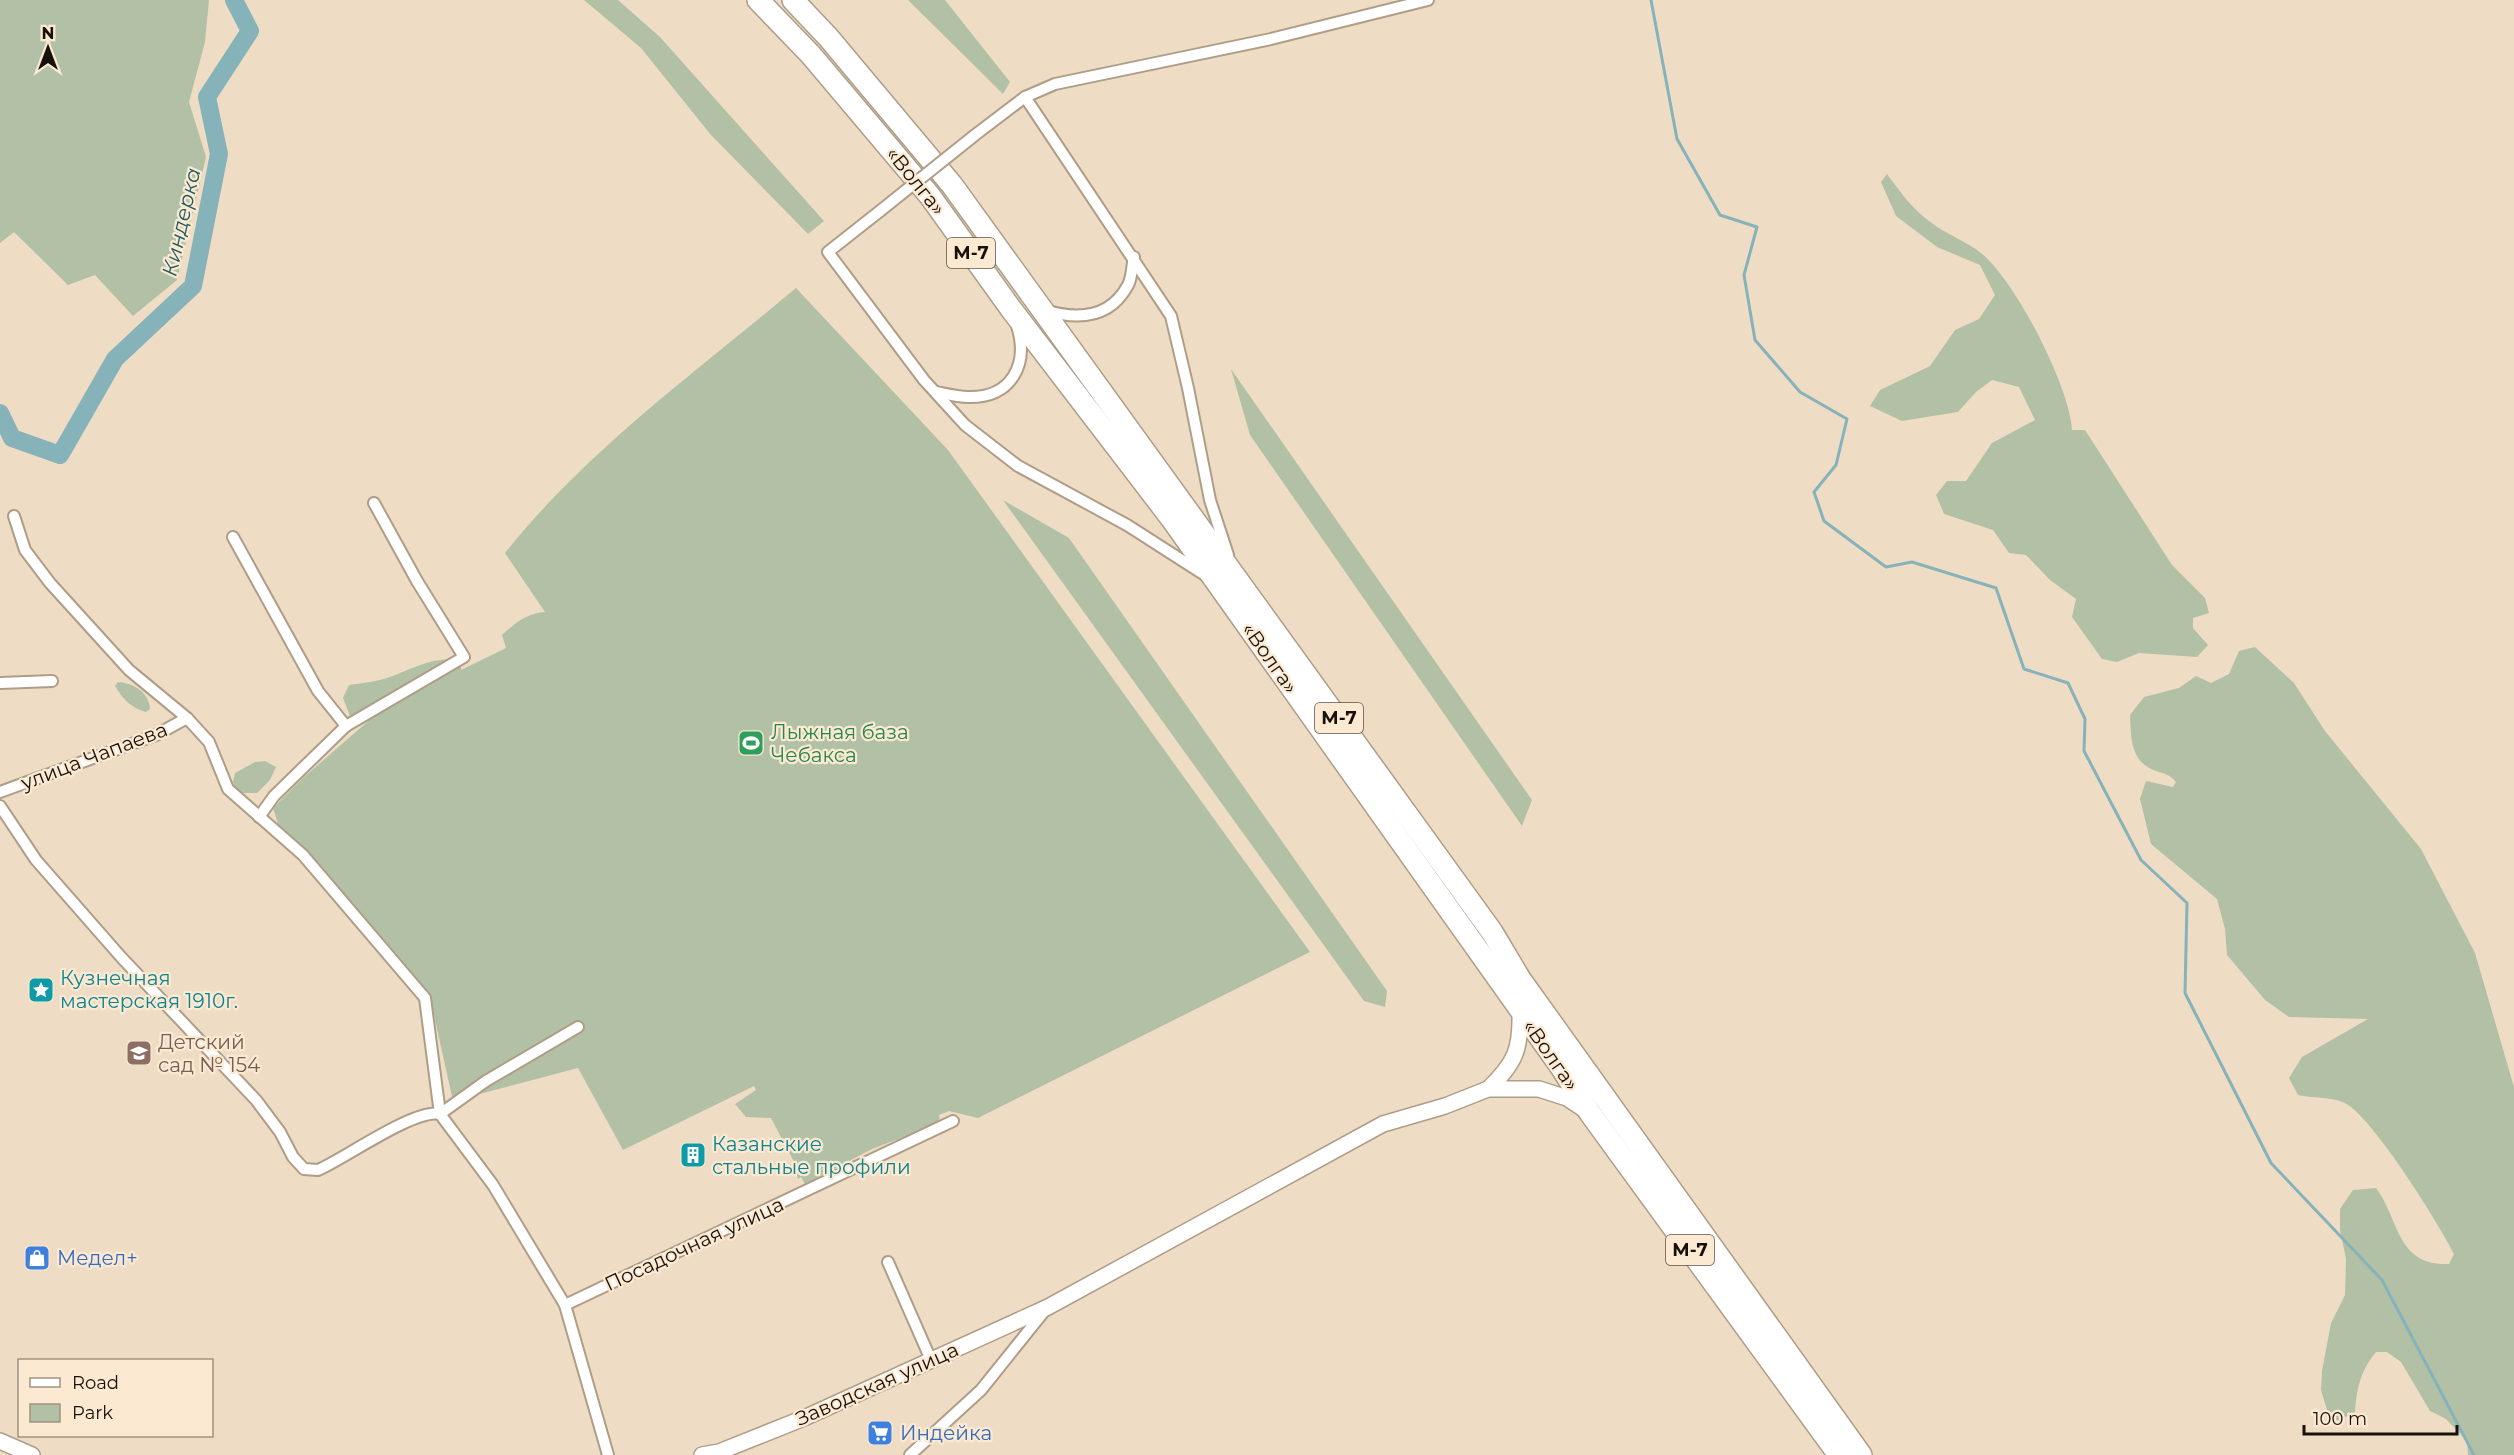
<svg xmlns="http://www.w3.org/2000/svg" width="2514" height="1455" font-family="Montserrat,sans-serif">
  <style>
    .green { fill: #b2c1a5 }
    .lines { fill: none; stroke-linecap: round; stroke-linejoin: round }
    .stream { stroke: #86b2ba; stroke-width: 3 }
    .river { stroke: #86b2ba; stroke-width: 18 }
    .street-casing { stroke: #ae9d87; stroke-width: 14 }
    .secondary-casing { stroke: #ae9d87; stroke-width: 18 }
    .highway-casing { stroke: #ae9d87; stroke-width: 24 }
    .street { stroke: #fff; stroke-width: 10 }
    .secondary { stroke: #fff; stroke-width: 15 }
    .highway { stroke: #fff; stroke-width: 21 }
    .street-bridge-casing { stroke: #ae9d87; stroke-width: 14; stroke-linecap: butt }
    .street-bridge { stroke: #fff; stroke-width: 10 }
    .labels { text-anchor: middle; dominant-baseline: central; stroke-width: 4.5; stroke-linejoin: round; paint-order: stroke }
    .shield { fill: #fce9d2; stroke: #5c5245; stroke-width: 1.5 }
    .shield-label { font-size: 18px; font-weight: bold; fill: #171109 }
    .street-label { font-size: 20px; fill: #171109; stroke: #fce9d2 }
    .leisure-label { font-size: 20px; fill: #27864d; stroke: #fce9d2; text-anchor: start }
    .culture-label { font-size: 20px; fill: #0d838f; stroke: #fce9d2; text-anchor: start }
    .education-label { font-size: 20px; fill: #785e54; stroke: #fce9d2; text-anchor: start }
    .shop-label { font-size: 20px; fill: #366cbe; stroke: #fce9d2; text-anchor: start }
    .water-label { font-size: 21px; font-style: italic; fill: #1f5b65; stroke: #fce9d2 }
  </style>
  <rect width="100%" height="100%" fill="#efdcc5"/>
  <!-- green -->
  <g class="green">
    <path d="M0,0H209L205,42L189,102L206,157L177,280L133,316L95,275L68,285L14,232L0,243Z"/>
    <path d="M584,0H618L660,37L824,221L808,234L711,135L641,48Z"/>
    <path d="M908,0H945L1010,82L1003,94Z"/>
    <path d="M1887,174C1901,193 1913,210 1933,224C1948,235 1966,241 1981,253C2015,280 2070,387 2072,430H2085L2172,565L2205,598L2209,613L2193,618V628L2208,645L2197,657L2139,653L2117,662L2102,659L2072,617L2076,599L2050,580L2026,555L2009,553L1993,530L1944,514L1936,495L1947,481H1966L1992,443L2035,420L2019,387L1992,380L1976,392L1958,412L1902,421L1870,406L1880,390L1930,366L1955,330L1979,319L1995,295L1980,265L1937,247L1896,216L1881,182Z"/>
    <path d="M796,288L948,450L1310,952L978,1118L949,1111L939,1115L940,1123L872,1149L805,1184L801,1177L798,1179L793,1160L771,1118L746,1117L735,1104L756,1090L754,1086L623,1150L578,1068L453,1101L429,993L278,824L273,808L304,777L382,709L430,685L411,688L350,716L343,698L349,685C362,683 375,682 387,678C413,669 432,656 461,660V670L506,648L502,635C515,623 527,613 545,612L505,553C587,450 696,372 796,288Z"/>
    <path d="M1231,369L1532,800L1522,826L1250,435Z"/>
    <path d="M1003,500L1069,538L1387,991L1385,1007L1364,1001Z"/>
    <path d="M2255,647L2294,683L2325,731L2421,849L2475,953L2514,1087V1455H2468L2467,1441L2446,1419L2430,1411L2401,1362L2387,1352H2376C2360,1372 2357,1387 2355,1412L2338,1421L2327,1410L2321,1390L2322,1371L2331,1323L2345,1295L2346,1259L2340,1230V1209L2353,1190L2376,1188C2400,1220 2396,1266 2449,1264L2454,1254C2439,1224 2371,1114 2343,1102C2331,1097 2311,1098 2298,1095L2289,1078L2302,1057L2368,1019L2289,1017L2265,1000L2227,955L2225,929L2217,899L2151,844L2140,799L2146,781L2173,787L2176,782C2169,774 2165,774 2156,771C2130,762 2131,737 2130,715L2144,697L2179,688L2196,676L2211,683L2229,674L2239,651Z"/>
    <path d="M118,682C133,683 149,692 150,709L146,712C132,709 122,698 115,686Z"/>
    <path d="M265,761L276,767L270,780L257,793H236L233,782L235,773L255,762Z"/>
  </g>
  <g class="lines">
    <!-- stream -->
    <path class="stream" d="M1651,0L1677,139L1720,215L1757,227L1744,275L1755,340L1800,392L1847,419L1836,465L1814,492L1824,521L1886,567L1912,562L1996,588L2024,669L2068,683L2085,719L2084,751L2141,860L2187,903L2185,993L2271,1163L2382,1280L2474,1455"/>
    <!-- river -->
    <path class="river" d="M0,413L12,438L60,455L115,359L193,286L219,154L207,97L250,31L234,0"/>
    <!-- street casing -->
    <g class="street-casing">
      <g id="street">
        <path d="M1025,97L1171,316L1188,388L1210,500L1228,555"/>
        <path d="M975,135L1025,97L1055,84L1271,39L1428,0"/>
        <path d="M880,211L828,252L924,380L965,425L1018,466L1127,525L1205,575"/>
        <path d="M1044,310C1077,320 1110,319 1128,285C1132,278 1132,266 1134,257"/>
        <path d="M936,392C946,394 958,397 968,397C1012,398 1029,364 1017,326"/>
        <path d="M14,516L25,550L50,583L129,670L187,718L209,742L228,789L303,855L425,998L440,1114L493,1185L565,1305L608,1455"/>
        <path d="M233,537L318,691L346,726"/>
        <path d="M0,683L52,681"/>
        <path d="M0,792L156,735L187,718"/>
        <path d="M0,806L36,860L121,957L256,1100L280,1132L293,1157L304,1169L318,1170C344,1159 415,1108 440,1114L486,1081L578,1027"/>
        <path d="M259,817L274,796L346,726L464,657L417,581L374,503"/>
        <path d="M888,1262L931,1360"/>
        <path d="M565,1305L953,1121"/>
        <path d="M910,1455L981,1390L1046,1309"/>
      </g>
    </g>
    <!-- secondary casing -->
    <g class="secondary-casing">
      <g id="secondary">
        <path d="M1488,1089C1516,1063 1521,1048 1520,1011"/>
        <path d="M0,1441L32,1455"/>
        <path d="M702,1455L719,1452L804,1418L1048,1307L1383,1124L1445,1106L1488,1089H1539L1567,1098L1585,1110"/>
      </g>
    </g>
    <!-- highway casing -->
    <g class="highway-casing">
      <g id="highway">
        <path d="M758,0L811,55L930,196L1011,309L1171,518L1561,1067L1590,1113L1839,1455"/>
        <path d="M793,0L828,37L952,185L1492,932L1520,979L1861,1455"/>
      </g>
    </g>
    <!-- street -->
    <use href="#street" class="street"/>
    <!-- secondary -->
    <use href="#secondary" class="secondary"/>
    <!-- highway -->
    <use href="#highway" class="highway"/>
    <!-- street-bridge casing -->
    <g class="street-bridge-casing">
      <path id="street-bridge" d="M880,211L975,135"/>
    </g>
    <!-- street-bridge -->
    <use href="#street-bridge" class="street-bridge"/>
  </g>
  <!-- icons -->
  <defs>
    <g id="stadium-square" transform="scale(1.35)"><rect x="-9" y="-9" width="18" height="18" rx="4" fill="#2e9e5b" stroke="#fce9d2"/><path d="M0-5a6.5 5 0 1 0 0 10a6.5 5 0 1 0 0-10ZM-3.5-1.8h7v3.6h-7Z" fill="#fff"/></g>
    <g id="sight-square" transform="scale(1.35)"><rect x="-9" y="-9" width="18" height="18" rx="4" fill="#0f9aa8" stroke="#fce9d2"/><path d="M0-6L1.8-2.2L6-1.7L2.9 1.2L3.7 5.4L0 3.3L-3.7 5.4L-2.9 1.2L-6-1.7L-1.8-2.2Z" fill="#fff"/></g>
    <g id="school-square" transform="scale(1.35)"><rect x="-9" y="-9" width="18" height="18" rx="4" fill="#8d6e63" stroke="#fce9d2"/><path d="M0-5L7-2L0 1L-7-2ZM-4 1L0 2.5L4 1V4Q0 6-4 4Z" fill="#fff"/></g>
    <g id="building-square" transform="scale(1.35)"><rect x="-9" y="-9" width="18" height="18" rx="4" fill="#0f9aa8" stroke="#fce9d2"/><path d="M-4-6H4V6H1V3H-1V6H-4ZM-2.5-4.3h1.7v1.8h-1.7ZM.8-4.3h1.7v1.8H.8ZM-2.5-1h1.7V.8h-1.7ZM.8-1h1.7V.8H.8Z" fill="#fff"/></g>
    <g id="shop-square" transform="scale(1.35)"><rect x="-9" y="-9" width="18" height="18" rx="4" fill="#3f7fe0" stroke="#fce9d2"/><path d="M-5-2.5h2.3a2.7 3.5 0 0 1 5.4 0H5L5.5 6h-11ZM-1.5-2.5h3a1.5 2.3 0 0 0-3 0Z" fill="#fff"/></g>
    <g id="supermarket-square" transform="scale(1.35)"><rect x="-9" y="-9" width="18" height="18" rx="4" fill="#3f7fe0" stroke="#fce9d2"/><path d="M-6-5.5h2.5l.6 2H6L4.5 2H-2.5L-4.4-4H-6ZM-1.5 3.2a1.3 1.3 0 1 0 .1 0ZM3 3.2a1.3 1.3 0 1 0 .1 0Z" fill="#fff"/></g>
  </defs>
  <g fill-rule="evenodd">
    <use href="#stadium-square" x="751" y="743"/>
    <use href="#sight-square" x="41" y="990"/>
    <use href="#school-square" x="139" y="1053"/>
    <use href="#building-square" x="693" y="1155"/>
    <use href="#shop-square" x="37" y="1258"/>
    <use href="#supermarket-square" x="880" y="1433"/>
  </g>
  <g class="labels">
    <!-- shield labels -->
    <g class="shield">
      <rect x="947" y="238" width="48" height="30" rx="4.5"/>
      <rect x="1315" y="703" width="48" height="30" rx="4.5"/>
      <rect x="1666" y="1235" width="48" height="30" rx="4.5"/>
    </g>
    <g class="shield-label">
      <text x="971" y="253">М-7</text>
      <text x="1339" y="718">М-7</text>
      <text x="1690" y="1250">М-7</text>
    </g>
    <!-- street labels -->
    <g class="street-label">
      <text transform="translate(916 181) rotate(51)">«Волга»</text>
      <text transform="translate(1270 658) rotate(55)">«Волга»</text>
      <text transform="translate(94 756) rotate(-21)">улица Чапаева</text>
      <text transform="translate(1551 1055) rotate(55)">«Волга»</text>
      <text transform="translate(694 1244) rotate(-25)">Посадочная улица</text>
      <text transform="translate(877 1384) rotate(-24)">Заводская улица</text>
    </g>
    <!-- leisure labels -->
    <g class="leisure-label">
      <text x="771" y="732">Лыжная база<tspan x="771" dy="23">Чебакса</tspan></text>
    </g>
    <!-- culture labels -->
    <g class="culture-label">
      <text x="60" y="978">Кузнечная<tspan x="60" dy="23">мастерская 1910г.</tspan></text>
      <text x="712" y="1144">Казанские<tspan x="712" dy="23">стальные профили</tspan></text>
    </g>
    <!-- education labels -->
    <g class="education-label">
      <text x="158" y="1042">Детский<tspan x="158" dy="23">сад № 154</tspan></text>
    </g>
    <!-- shop labels -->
    <g class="shop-label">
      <text x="57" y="1258">Медел+</text>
      <text x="900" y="1433">Индейка</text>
    </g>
    <!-- water labels -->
    <g class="water-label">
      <text transform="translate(181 222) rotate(-77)">Киндерка</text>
    </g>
  </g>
  <!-- legend -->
  <rect x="18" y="1359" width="195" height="78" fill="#fce9d2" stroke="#a09382" stroke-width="1.5"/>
  <rect x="30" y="1378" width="30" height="9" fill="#ffffff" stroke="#a09382" stroke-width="1.5"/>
  <text x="72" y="1389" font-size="18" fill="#171109">Road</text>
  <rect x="30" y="1404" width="30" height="18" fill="#b2c1a5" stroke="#a09382" stroke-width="1.5"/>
  <text x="72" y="1419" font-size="18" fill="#171109">Park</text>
  <!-- north arrow -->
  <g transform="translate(48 48)" stroke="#fce9d2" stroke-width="4.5" paint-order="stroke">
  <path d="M0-4.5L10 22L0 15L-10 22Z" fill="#171109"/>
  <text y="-9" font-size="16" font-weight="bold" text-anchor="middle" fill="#171109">N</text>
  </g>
  <!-- scale -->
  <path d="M2304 1425v9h153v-9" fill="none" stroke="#171109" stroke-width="3"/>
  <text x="2313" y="1425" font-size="18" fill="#171109" stroke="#fce9d2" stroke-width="4.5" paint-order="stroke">100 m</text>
</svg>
